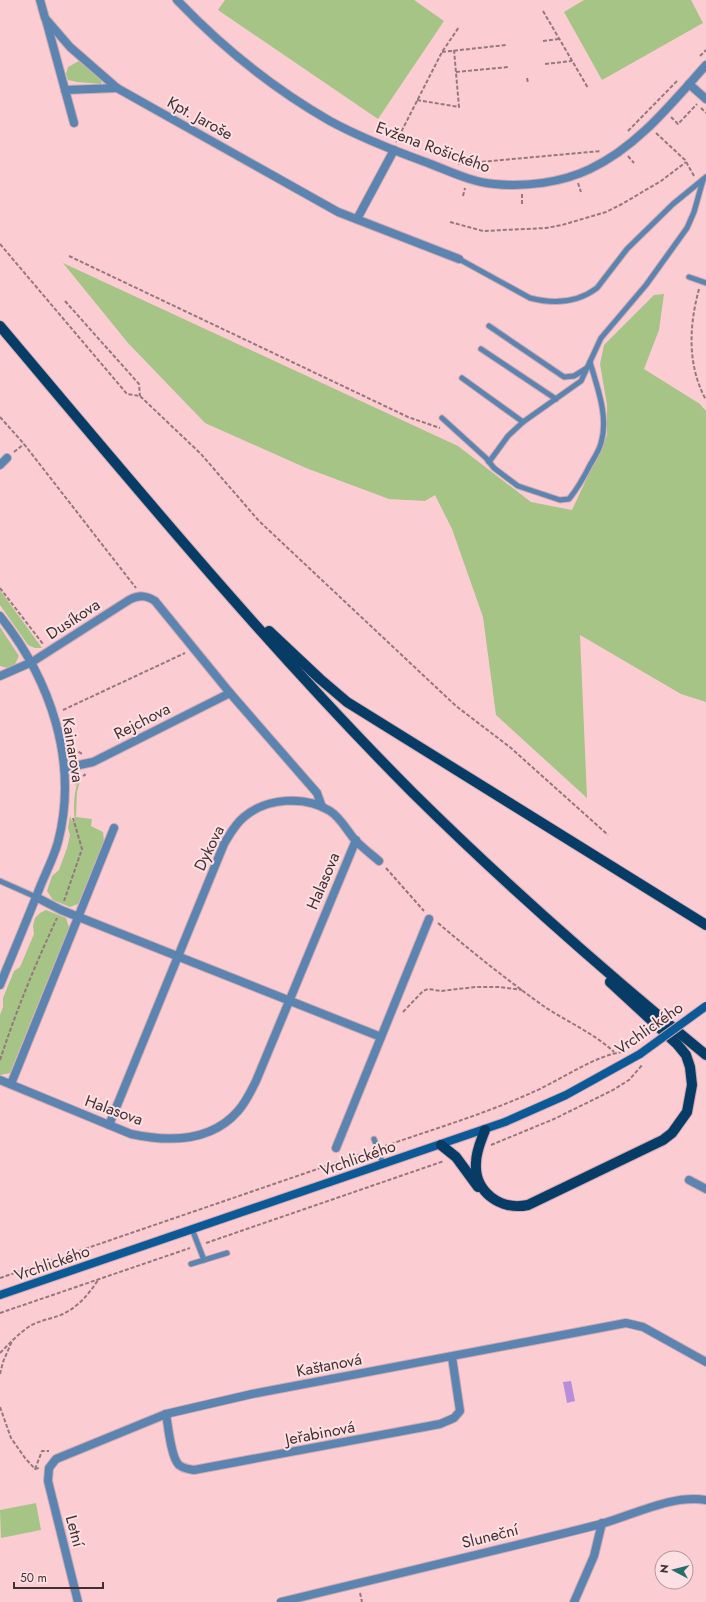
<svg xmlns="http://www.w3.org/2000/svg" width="706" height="1602" font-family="Jost,sans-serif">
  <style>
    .green { fill: #a6c485 }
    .water { fill: #b88dda }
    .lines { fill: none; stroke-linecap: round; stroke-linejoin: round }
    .lane-casing { stroke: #d2aab0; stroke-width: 7 }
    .street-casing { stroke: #d2aab0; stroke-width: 10 }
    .secondary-casing { stroke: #d2aab0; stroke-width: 10 }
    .primary-casing { stroke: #d2aab0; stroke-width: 12 }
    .path { stroke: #96787c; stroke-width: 2; stroke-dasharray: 4 2; stroke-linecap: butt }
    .lane { stroke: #5b85b0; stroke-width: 5 }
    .street { stroke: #5b85b0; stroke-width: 8 }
    .secondary { stroke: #0c5997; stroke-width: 8 }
    .primary { stroke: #073c67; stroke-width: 10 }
    .secondary-bridge-casing { stroke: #d2aab0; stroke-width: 10; stroke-linecap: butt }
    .secondary-bridge { stroke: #0c5997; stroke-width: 8 }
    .labels { text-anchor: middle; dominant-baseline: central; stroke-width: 4; stroke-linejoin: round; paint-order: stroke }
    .street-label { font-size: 16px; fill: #413032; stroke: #fce0e3 }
  </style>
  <rect width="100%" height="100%" fill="#fbcdd3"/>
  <!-- green -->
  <g class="green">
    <path d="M225,0H414L444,21L378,119L218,10Z"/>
    <path d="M584,0H691L703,23L602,80L564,12Z"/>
    <path d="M79,61L98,76L102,82L101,84L77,82L68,80L66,74L68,67Z"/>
    <path d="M63,263L458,446L531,502L572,510L607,435V405L600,364L604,345L654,295L664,294L659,330L644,369L700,404L706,411V702L681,694L580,635L587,798L496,715L483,617L452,529L435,495L425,501L389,499L306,468L205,423L128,343Z"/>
    <path d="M0,590L42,648H35L28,645L0,605Z"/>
    <path d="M0,627L19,656L15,664L8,668L0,666Z"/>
    <path d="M78,781H80L77,792L76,817L92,819L91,826L103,832L104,841L78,904L70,907L53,900L47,891L52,876L59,870L67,848L70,835L68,828L70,816L72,821H75C73,808 74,792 78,781Z"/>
    <path d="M46,910L66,918L69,927L10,1073L0,1075V1015L3,1007V998L14,971L20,967L34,934L33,926L35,918L40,913Z"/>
    <path d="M36,1503L41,1530L1,1538L0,1510Z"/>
  </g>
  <!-- water -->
  <path class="water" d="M571,1381L575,1401L567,1403L563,1382Z"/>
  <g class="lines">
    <!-- lane casing -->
    <g class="lane-casing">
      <g id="lane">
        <path d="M459,259L530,298C553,304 577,303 597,288L627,249L673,204L706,177"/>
        <path d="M689,277L706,283"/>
        <path d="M489,326L564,377L574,376L587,368"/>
        <path d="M481,349L556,399"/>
        <path d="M462,378L523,422"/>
        <path d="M442,418L486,458L494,468L518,486L560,500L569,499C578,488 584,477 590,465C594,458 599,451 601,443C609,417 597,387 590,362"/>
        <path d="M489,462L508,436L523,422L581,381L601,338L646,285L687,228L694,212L703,180"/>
        <path d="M0,881L36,897"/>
        <path d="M374,1139L383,1164"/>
        <path d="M192,1229L204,1260"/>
        <path d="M191,1264L227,1253"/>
      </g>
    </g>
    <!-- street casing -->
    <g class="street-casing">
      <g id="street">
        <path d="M40,0L45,18L70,47L117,88L338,212L459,259"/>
        <path d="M177,0C222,47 274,89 330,121C361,138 395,151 428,163C449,171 471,182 494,184C525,187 561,183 590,169C637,147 671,104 706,65"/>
        <path d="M46,20L74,123"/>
        <path d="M689,84L706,99"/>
        <path d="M65,90L117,88"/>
        <path d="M357,219L394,150"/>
        <path d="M0,465L7,458"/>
        <path d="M0,616C50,679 79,761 58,842C54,857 46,872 40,887C27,920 13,953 0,985"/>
        <path d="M0,676L32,662L129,600C139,595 146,595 155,601L230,693L317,793L322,807"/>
        <path d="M65,768L93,762L230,693"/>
        <path d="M36,897L61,910L381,1037"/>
        <path d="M0,1080L131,1134C168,1142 211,1142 238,1111C246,1102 251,1091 256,1081L356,840"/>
        <path d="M11,1084L114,828"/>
        <path d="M109,1125L224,844C230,834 235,824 244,817C266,798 305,795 330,811C341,818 347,831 356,841C363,848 372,855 379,861"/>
        <path d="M336,1148L429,919"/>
        <path d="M689,1180L706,1189"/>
        <path d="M166,1414C168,1425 171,1458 179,1465C184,1469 189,1469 194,1470L440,1424L454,1418L460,1411L452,1357"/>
        <path d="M78,1602L48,1481L49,1468L56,1459L166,1414L252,1394L626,1323L643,1327L706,1362"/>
        <path d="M281,1602C387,1576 495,1551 601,1524C633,1515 673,1494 706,1500"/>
        <path d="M574,1602L594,1556L602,1523"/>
      </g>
    </g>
    <!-- secondary casing -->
    <g class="secondary-casing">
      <path id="secondary" d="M0,1295L505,1122L566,1095L640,1054"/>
    </g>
    <!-- primary casing -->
    <g class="primary-casing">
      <g id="primary">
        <path d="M0,326C134,485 266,645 413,793C506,885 605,972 706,1055"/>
        <path d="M269,631L320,679L347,702L706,925"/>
        <path d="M485,1130C481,1141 476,1151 476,1163C474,1192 501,1211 528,1205L663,1140L672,1133L687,1112L692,1085L690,1067L686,1055L677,1044L610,982"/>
        <path d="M441,1145L456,1157L478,1187"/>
      </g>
    </g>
    <!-- path -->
    <g class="path">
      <path d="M543,11L588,88"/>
      <path d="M543,41L559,39"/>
      <path d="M442,52L506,45"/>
      <path d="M700,56L706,50"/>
      <path d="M545,64L572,61"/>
      <path d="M456,72L509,67"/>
      <path d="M527,78L528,83"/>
      <path d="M417,100L459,107L454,50"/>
      <path d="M701,108L706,113"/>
      <path d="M671,117L678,124L697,104"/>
      <path d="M628,131L677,81"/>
      <path d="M656,133L685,160L694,176"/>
      <path d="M396,142L442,52L459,27"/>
      <path d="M628,156L634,163"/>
      <path d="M458,164L601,151"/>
      <path d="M578,183L581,192"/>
      <path d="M522,194V204"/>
      <path d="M463,196L465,188"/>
      <path d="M450,222L483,231L546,228L562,225L606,212L622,204L661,181L686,162"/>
      <path d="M0,244L127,394L140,396L201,454L259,521L456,706L511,748L608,835"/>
      <path d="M69,256L408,417L440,428"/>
      <path d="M699,289C689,326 687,365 706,400"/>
      <path d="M65,301L139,384L140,396"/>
      <path d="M0,417L24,444L136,588"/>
      <path d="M14,452L24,444"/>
      <path d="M0,588L43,644"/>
      <path d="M63,710L185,653"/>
      <path d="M71,743L73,748L82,754"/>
      <path d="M75,784L78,778L85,775L84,774"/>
      <path d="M386,868L424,911"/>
      <path d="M64,901L82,849L73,818"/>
      <path d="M438,923C472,952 506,979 542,1005C565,1021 594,1033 614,1052"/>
      <path d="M403,1012L423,991L428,989L441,991L475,987H499L522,990"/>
      <path d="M0,1060C16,1011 35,965 57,918"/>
      <path d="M491,1145L554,1119L613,1090L629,1080L643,1064"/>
      <path d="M385,1146C434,1129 484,1114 531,1093C557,1082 596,1055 622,1052"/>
      <path d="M206,1243L444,1161"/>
      <path d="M0,1278L370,1151"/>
      <path d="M0,1313L190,1248"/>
      <path d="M0,1353C10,1343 19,1333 30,1326C40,1320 52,1319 63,1314C78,1307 89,1294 98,1280"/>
      <path d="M0,1374L3,1362L12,1341"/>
      <path d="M0,1407L11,1438L25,1458L35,1469L39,1468"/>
      <path d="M35,1469L42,1451H49"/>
      <path d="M360,1593L362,1602"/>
    </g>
    <!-- lane -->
    <use href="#lane" class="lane"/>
    <!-- street -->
    <use href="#street" class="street"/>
    <!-- secondary -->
    <use href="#secondary" class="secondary"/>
    <!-- primary -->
    <use href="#primary" class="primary"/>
    <!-- secondary-bridge casing -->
    <g class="secondary-bridge-casing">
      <path id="secondary-bridge" d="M640,1054L706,1006"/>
    </g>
    <!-- secondary-bridge -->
    <use href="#secondary-bridge" class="secondary-bridge"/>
  </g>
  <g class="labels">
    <!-- street labels -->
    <g class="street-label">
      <text transform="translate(200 118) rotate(29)">Kpt. Jaroše</text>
      <text transform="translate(433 147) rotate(20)">Evžena Rošického</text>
      <text transform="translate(73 619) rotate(-33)">Dusíkova</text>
      <text transform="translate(142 721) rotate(-27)">Rejchova</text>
      <text transform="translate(73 750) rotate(81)">Kainarova</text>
      <text transform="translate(209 848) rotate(-64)">Dykova</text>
      <text transform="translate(323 881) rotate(-67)">Halasova</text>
      <text transform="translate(649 1028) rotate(-35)">Vrchlického</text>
      <text transform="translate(114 1110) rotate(20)">Halasova</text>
      <text transform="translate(358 1158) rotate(-19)">Vrchlického</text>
      <text transform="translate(52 1263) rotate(-19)">Vrchlického</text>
      <text transform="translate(329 1365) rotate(-11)">Kaštanová</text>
      <text transform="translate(320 1433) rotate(-11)">Jeřabinová</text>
      <text transform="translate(75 1531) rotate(75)">Letní</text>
      <text transform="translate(490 1536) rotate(-14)">Sluneční</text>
    </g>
  </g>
  <!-- north arrow -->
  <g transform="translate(674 1570) rotate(277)"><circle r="19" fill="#fce0e3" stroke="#b19a9c"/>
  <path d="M0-3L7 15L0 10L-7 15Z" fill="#26706b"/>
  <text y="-6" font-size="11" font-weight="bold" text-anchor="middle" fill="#413032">N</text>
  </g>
  <!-- scale -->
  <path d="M14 1582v6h89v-6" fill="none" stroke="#413032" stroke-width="2"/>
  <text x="20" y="1582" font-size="12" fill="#413032" stroke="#fce0e3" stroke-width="3" paint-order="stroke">50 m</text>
</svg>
